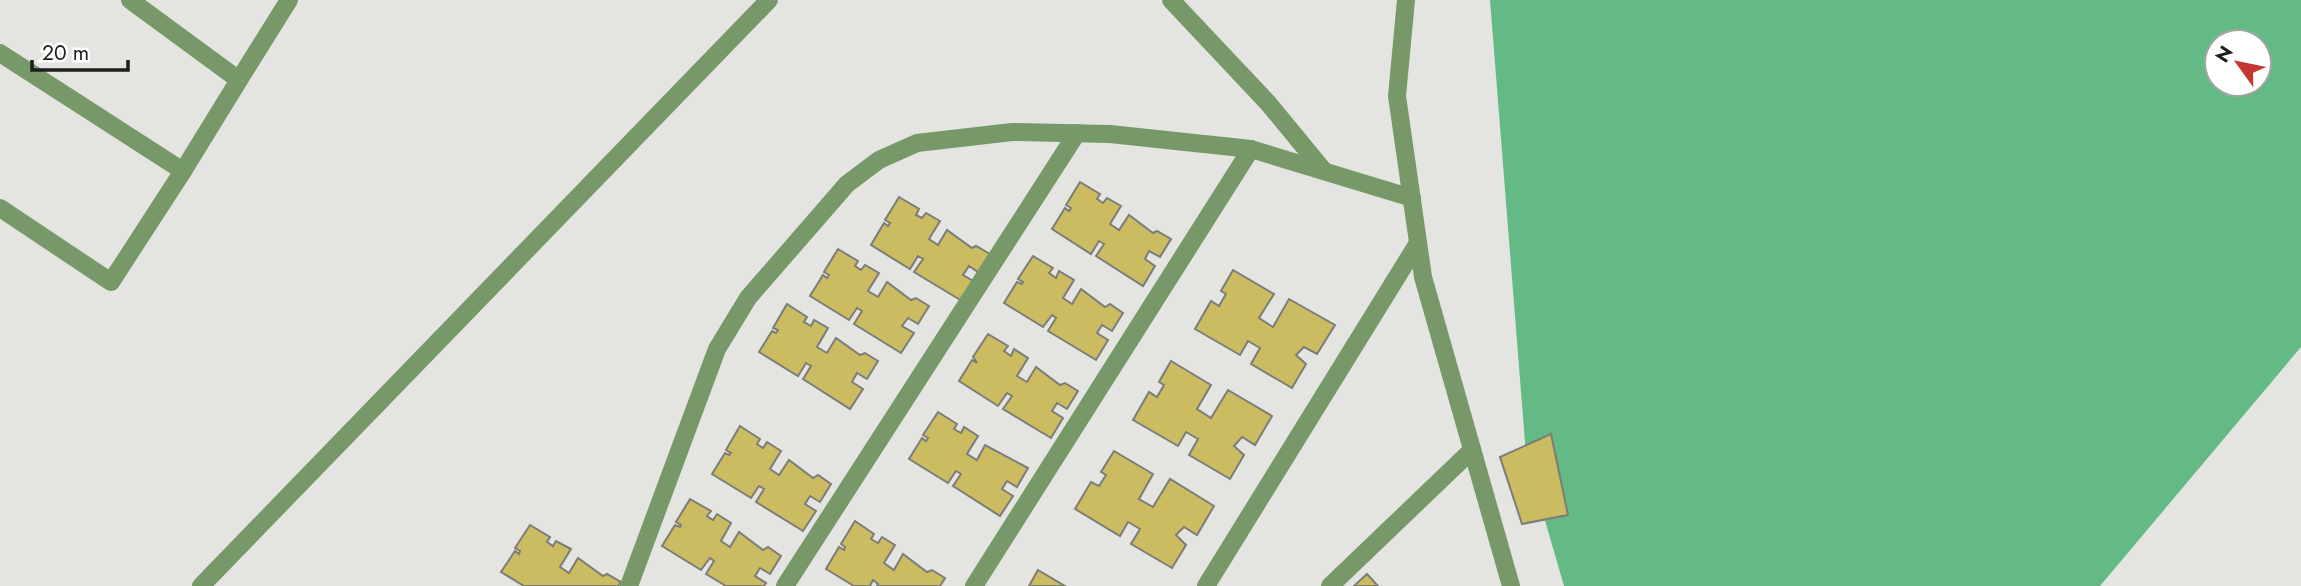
<svg xmlns="http://www.w3.org/2000/svg" width="2301" height="586" font-family="Jost,sans-serif">
  <style>
    .water { fill: #64ba85; fill-rule: evenodd }
    .building { fill: #cbbc61; stroke: #7c7c78; stroke-width: 2 }
    .lines { fill: none; stroke-linecap: round; stroke-linejoin: round }
    .street { stroke: #779969; stroke-width: 18 }
  </style>
  <rect width="100%" height="100%" fill="#e4e5e1"/>
  <!-- water -->
  <path class="water" d="M1490,0H2301V347L2100,586H1564L1526,455ZM2217,42H2259V84H2217Z"/>
  <!-- building -->
  <g class="building">
    <path d="M1080,182L1100,194L1097,199L1103,203L1107,198L1121,206L1110,224L1119,230L1129,215L1153,233L1157,231L1171,239L1160,257L1149,251L1145,259L1155,266L1143,286L1096,256L1104,244L1099,241L1091,254L1052,229L1065,208L1069,211L1071,208L1066,205Z"/>
    <path d="M899,197L919,209L916,215L922,218L926,213L940,221L929,239L938,245L947,230L972,248L976,246L990,254L978,272L969,266L963,275L975,282L962,301L914,272L923,259L918,256L910,269L871,245L884,223L888,226L890,223L885,220Z"/>
    <path d="M838,249L858,261L855,266L861,270L865,265L879,273L868,291L878,297L887,282L911,300L916,298L929,306L918,324L908,318L902,326L914,333L901,353L854,324L862,311L857,308L849,320L810,296L823,275L827,278L829,275L824,272Z"/>
    <path d="M1033,256L1053,268L1049,273L1056,278L1059,271L1074,280L1063,298L1072,304L1081,289L1105,307L1110,304L1123,313L1112,331L1102,325L1097,333L1108,340L1096,360L1048,331L1056,318L1052,315L1043,327L1004,303L1017,282L1022,284L1023,282L1018,279Z"/>
    <path d="M1233,270L1274,294L1259,318L1273,327L1289,299L1335,325L1317,354L1304,347L1296,355L1306,364L1292,388L1251,364L1260,348L1248,341L1240,355L1195,329L1211,301L1219,306L1226,294L1221,291Z"/>
    <path d="M787,304L807,317L804,322L811,326L814,320L828,328L817,347L827,353L836,338L860,355L865,353L878,361L867,379L857,373L852,382L863,389L850,409L803,379L811,366L806,363L798,376L759,352L772,331L776,333L778,330L773,328Z"/>
    <path d="M988,334L1008,346L1004,351L1011,356L1014,349L1028,358L1017,376L1027,382L1036,367L1060,385L1065,383L1078,391L1067,409L1057,403L1052,411L1063,418L1051,438L1003,409L1012,396L1007,393L998,406L959,381L972,360L977,363L973,357Z"/>
    <path d="M1171,361L1211,385L1197,409L1211,418L1228,390L1272,416L1255,445L1242,437L1234,446L1244,455L1230,479L1189,455L1198,439L1186,432L1178,446L1133,420L1149,392L1157,397L1164,385L1159,382Z"/>
    <path d="M938,412L957,424L954,429L961,433L964,427L978,436L967,454L977,460L985,445L1028,468L1017,487L1007,481L1002,489L1013,496L1000,516L953,486L961,474L956,471L948,483L909,459L922,438L926,441L928,438L923,435Z"/>
    <path d="M740,426L760,439L757,444L763,448L767,442L781,451L770,469L779,475L789,460L813,478L818,475L831,484L820,502L810,496L805,504L816,511L803,531L756,502L764,489L759,486L751,498L712,474L725,453L729,455L731,453L726,450Z"/>
    <path d="M1551,434L1568,515L1522,524L1500,457Z"/>
    <path d="M1114,451L1153,474L1139,499L1153,507L1170,479L1214,506L1197,535L1184,527L1176,535L1186,545L1172,568L1131,544L1140,529L1128,522L1120,536L1075,509L1091,482L1099,486L1106,475L1101,472Z"/>
    <path d="M690,499L711,511L707,516L713,520L717,514L731,523L721,541L730,547L739,532L763,550L768,547L781,556L770,574L760,568L755,576L766,583L764,586H726L706,574L714,561L710,558L701,570L662,546L675,525L680,527L681,525L676,522Z"/>
    <path d="M855,521L874,534L871,539L878,543L882,537L895,545L884,563L894,570L903,554L927,572L932,570L945,578L940,586H877L878,584L873,580L870,586H854L826,569L839,547L844,550L845,547L841,544Z"/>
    <path d="M530,525L550,537L547,542L553,546L556,541L571,549L560,567L569,573L578,558L603,576L607,574L621,582L618,586H524L501,572L515,551L519,554L520,551L515,548Z"/>
    <path d="M1038,570L1065,586H1029Z"/>
    <path d="M1367,574L1378,586H1354Z"/>
  </g>
  <g class="lines">
    <!-- street -->
    <g class="street">
      <path d="M130,0L239,80L183,171"/>
      <path d="M1171,0L1268,103L1324,171"/>
      <path d="M1406,0L1397,96L1423,277L1511,586"/>
      <path d="M0,53L183,171L111,282L0,208"/>
      <path d="M239,80L289,0"/>
      <path d="M201,586L769,0"/>
      <path d="M629,586L717,349L748,298L847,184L879,160L917,143L1012,132L1110,134L1251,149L1412,198"/>
      <path d="M785,586L1077,133"/>
      <path d="M974,586L1251,149"/>
      <path d="M1206,586L1418,243"/>
      <path d="M1330,586L1472,450"/>
    </g>
  </g>
  <!-- north arrow -->
  <g transform="translate(2238 63) rotate(303)"><circle r="33" fill="#ffffff" stroke="#a5a5a4" stroke-width="2"/>
  <path d="M0-5L12 26L0 18L-12 26Z" fill="#c43630"/>
  <text y="-10" font-size="19" font-weight="bold" text-anchor="middle" fill="#1d1d1c">N</text>
  </g>
  <!-- scale -->
  <path d="M32 60v10h96v-10" fill="none" stroke="#1d1d1c" stroke-width="3.5"/>
  <text x="42" y="60" font-size="21" fill="#1d1d1c" stroke="#ffffff" stroke-width="5" paint-order="stroke">20 m</text>
</svg>
